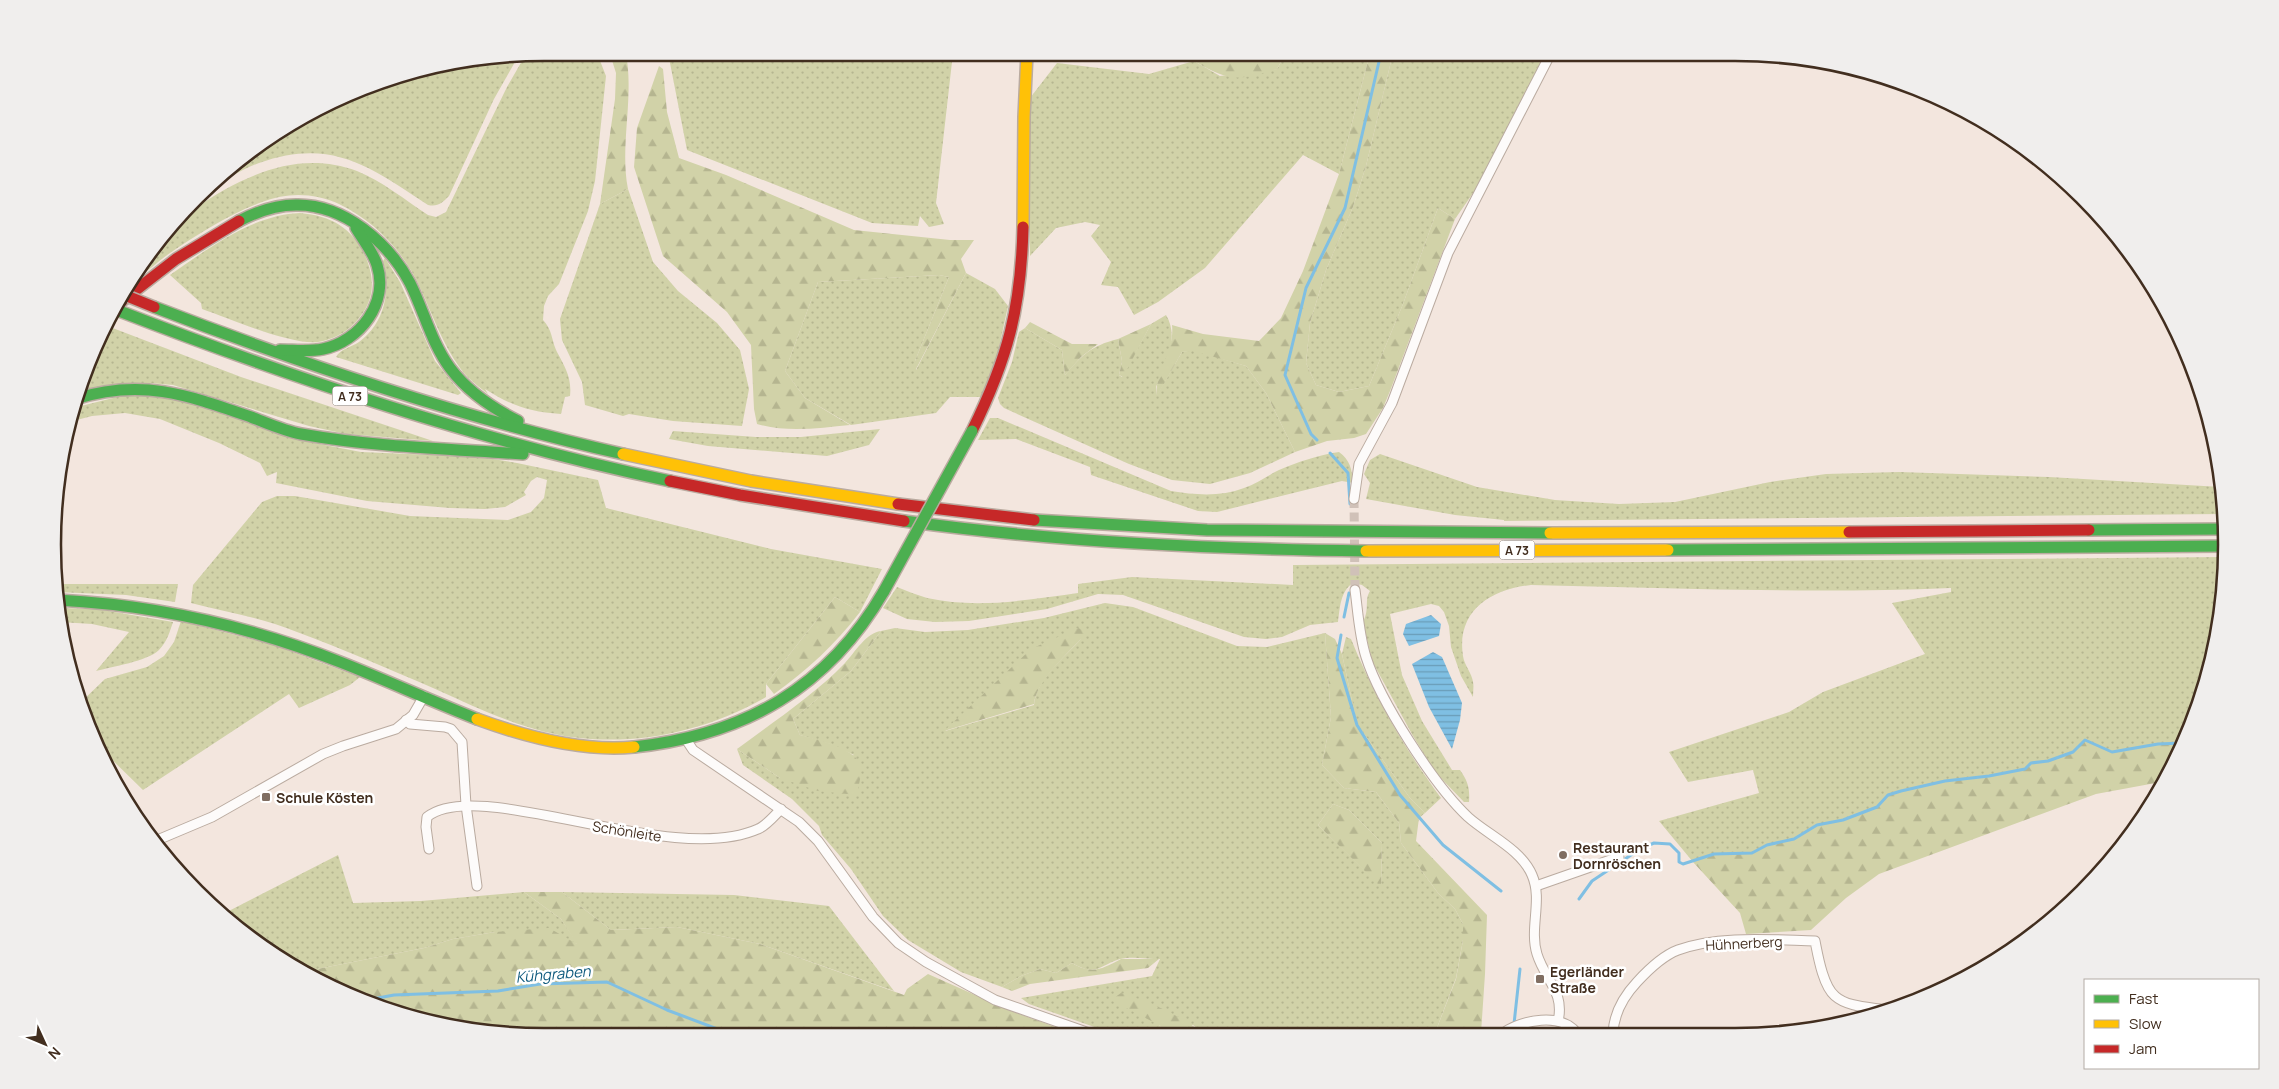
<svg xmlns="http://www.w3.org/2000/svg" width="2279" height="1089" font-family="Manrope,sans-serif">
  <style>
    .grass { fill: url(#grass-dots); fill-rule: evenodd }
    .forest { fill: url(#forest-firs) }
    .water { fill: url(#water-rules) }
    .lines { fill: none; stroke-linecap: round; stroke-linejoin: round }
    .stream { stroke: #7fbfe3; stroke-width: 3 }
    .street-tunnel { stroke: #d0c1b8; stroke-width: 9; stroke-dasharray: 9 4.5; stroke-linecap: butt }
    .street-casing { stroke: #baaba0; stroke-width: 11 }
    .fast-casing { stroke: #baaba0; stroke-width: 14 }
    .slow-casing { stroke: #baaba0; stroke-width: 14 }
    .jam-casing { stroke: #baaba0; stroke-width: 14 }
    .street { stroke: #fdfbfa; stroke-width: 9 }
    .fast { stroke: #4caf50; stroke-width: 11 }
    .slow { stroke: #ffc107; stroke-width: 11 }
    .jam { stroke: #c62828; stroke-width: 11 }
    .fast-bridge-casing { stroke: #baaba0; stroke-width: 14; stroke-linecap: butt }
    .jam-bridge-casing { stroke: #baaba0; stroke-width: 14; stroke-linecap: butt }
    .fast-bridge { stroke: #4caf50; stroke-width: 11 }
    .jam-bridge { stroke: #c62828; stroke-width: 11 }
    .poi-dot { fill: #806e62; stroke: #fff; stroke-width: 2 }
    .labels { text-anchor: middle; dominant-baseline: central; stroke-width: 5; stroke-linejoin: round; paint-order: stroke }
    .shield { fill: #fff; stroke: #7b6d62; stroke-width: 1 }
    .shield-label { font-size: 12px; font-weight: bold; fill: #422e1f }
    .poi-label { font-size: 14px; font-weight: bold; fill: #422e1f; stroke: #fff; text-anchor: start }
    .street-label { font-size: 14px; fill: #422e1f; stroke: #fff }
    .water-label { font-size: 15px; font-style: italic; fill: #0d597d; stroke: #fff }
    .rim { fill: none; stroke: #422e1f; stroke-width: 2.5 }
  </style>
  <defs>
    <pattern id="grass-dots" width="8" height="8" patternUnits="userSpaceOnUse" patternTransform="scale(1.25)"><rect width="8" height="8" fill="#d1d2a8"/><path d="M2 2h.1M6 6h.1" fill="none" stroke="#b5b590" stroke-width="1.8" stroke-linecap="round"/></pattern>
    <pattern id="forest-firs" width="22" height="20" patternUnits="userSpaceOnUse" patternTransform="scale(1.25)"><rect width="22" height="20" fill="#d1d2a8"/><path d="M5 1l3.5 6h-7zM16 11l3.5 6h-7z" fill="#b5b590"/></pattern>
    <pattern id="water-rules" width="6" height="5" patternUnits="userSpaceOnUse" patternTransform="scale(1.25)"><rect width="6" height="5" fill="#7fbfe3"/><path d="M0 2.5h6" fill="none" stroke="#6a9cb7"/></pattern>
  </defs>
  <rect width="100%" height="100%" fill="#f3e6de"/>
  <!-- grass -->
  <g class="grass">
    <path d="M545,53H597L606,76L595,181L588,211L559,284L548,296L544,306L543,320C553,331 551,339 557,352C565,367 572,378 570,396L565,397L561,414C529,412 512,406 485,389L488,394C478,386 467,378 460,368C443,345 433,316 421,290C405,253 376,222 339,204C314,193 288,192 262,202C230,214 198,234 170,253C158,261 146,274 133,279C142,266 164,229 175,221C181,216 188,213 194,209C242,176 298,149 357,171C382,181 405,200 428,215L436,217L446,212L507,87L526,54Z"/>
    <path d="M663,53H953L936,203L944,224L929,227L920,216L918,226L872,223L687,150L670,63L668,54Z"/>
    <path d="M1286,53H1370L1339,174L1303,155L1205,268L1158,302L1134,315L1118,287L1101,285L1111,262L1091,236L1100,225L1085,222L1056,228L1030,256V98L1057,63L1149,74L1194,61L1220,76L1277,69Z"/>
    <path d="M1393,53H1546L1478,186L1455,219L1438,208L1403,304L1369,386L1339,392L1316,385L1306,363L1310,323L1326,270L1353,207L1366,166Z"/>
    <path d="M519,55L494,99L449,196C442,203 438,207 428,205C370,167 332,137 259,163C239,170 220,184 201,194C267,127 356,83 447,62C470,57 495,57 519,55Z"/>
    <path d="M628,189L653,262L678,291L717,323L740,350L749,389L742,426L673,421L629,414L623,416L585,405L582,382L562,340L560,319L600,204Z"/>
    <path d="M300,213C333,216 354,229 367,260C376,285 373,303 355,323C345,333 332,340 318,342C290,345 231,319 202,309L201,303L170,275C209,248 252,215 300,213Z"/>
    <path d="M385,258L400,282L435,361L461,393L458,395L336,357C340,349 352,347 359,342C385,323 391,291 383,261Z"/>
    <path d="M966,273L995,289L1008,306L997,357L981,397H950L936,413L851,425L805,398L785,371L818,282L939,275L949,277L915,361L916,370Z"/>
    <path d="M1166,315C1180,338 1165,363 1156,387L1157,395L1182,352L1193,350L1246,366L1266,393L1295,452L1250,473L1210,484L1172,480L1129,464L1004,408L1000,404L998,398L1012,362L1019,332L1025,328L1062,350L1065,375C1083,354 1091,346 1118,339L1122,361L1119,375L1122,377L1151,324Z"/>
    <path d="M110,327L241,377L433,441L346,434L309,426L173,385L150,383L77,391L105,328Z"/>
    <path d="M152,395L187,401L304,441L361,452L480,457L517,463L598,480L606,508L771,549L882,569L860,612L835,597L766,684V697C711,729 643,745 580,738C528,733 480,709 433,688C389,669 343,649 297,632C263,618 226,612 191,603L193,585L262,502L277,496H295L410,516L508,520L531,512L544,498L547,480L537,477L531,481L524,492L526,495L505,507L485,509L450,508L367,501L276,483L277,472L267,476L260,463L219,443L160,419L125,413L92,416L69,422L73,408L121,396Z"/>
    <path d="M990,418H998L1171,491C1195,495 1221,497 1244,488C1256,484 1267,476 1279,470C1298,462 1318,455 1339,452C1350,460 1352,469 1353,483L1342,481L1217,512L1198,511L1091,475L1090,467L1016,439L978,440Z"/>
    <path d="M880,429L869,445L827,456L708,446L669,439L673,431L756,437H801Z"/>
    <path d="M1380,454L1477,487L1555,500L1619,504L1675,502L1770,482L1826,474L1899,472L2049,477L2221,487L2223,514L1504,521V520L1455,515L1366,499L1370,483L1364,474L1370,460Z"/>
    <path d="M2225,557L2217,640L2189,733L2183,743L2158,744L2112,752L2085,740L2073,752L2048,761L2031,763L2025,769L1989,776L1945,781L1901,791L1888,795L1877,807L1843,820L1817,825L1794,839L1767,845L1752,853L1714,854L1693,862L1659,821L1759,793L1753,770L1688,782L1669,752L1789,712L1823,692L1925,654L1892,603L1951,592V588C1811,594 1671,588 1531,585C1491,589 1456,611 1463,656C1464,665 1472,673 1473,682C1474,686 1473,692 1473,697L1461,676L1451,647L1449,626L1444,612L1439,606L1431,604L1390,614L1402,675L1422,721L1452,770H1460C1468,781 1470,789 1469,802H1464L1435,772L1413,736L1372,661L1363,622C1370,609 1364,600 1370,591L1362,585L1353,583C1340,591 1340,609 1338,622L1310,625L1282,637L1266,639L1244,637L1123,595L1098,594L1047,609L969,621L935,622L907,619L883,608L897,587C907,591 917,595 927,598C976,609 1028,600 1078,593V584L1132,577L1293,585V565Z"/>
    <path d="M56,584H178L175,602L126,595L57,592Z"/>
    <path d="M1105,603L1133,607L1237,646L1267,647L1325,633L1331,717L1322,765L1344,788L1376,792L1399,823L1401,843L1438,893L1455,909L1463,924V940L1456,978L1435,1033L1204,1034L1193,1025H1159L1172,1034L1117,1035L1029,1004L1021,998L1152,976L1160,959C1148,959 1131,956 1120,959C1098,966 1097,977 1072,963L1056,973L1040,969L1021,976L1002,987L961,972L908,940L883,916L851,869L822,835L819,826L792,799L743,765L737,749L780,778L854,755L830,744L800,735L793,719L851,671L881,631L895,628L925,632L968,630L1044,618ZM1081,639C1065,657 1036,679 1034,705L945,731ZM1333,804L1349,810L1382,843L1381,886L1318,825Z"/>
    <path d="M59,608L97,609L173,622C170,631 167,642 159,650C148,661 111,667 96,671L129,632L92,624L60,622Z"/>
    <path d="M181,621L274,645L360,677L350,685L299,708L289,694L143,790L98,746L79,704L105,679L147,667L164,656L174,642Z"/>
    <path d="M1346,637L1351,639C1376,700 1403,746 1441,798L1425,813L1410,798L1357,724L1342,654Z"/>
    <path d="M338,855L353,903L421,901L524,892L561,919L578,944L495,932L453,939L424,948L302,972L221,915Z"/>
    <path d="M562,892L734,895L829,906L894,991L760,944L677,927L611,930Z"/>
  </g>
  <!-- forest -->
  <g class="forest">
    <path d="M613,53H617L627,60C633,103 620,146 628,189L600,204L615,99L616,73L610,54Z"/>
    <path d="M1202,53H1286L1277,69C1237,81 1230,82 1194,61Z"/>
    <path d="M1370,53H1393L1366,166L1353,207L1326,270L1310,323L1306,363L1316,385L1339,392L1369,386L1403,304L1438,208L1455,219L1390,391L1383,408L1366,434L1354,438L1327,441L1295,452L1266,393L1246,366L1193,351L1182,352L1157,396C1154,372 1175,352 1172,325L1203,334L1259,341L1281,318L1303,271L1339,174Z"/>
    <path d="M659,66L663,69L667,112L679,158L726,175L854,230L950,240H974L961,259L966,273L915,371V361L949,277L939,275L818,282L785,371L805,398L850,425C820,428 787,433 757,424L754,409L751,345L727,312L663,256L634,167L637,128Z"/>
    <path d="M1030,322L1072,344H1098L1081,357L1065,375L1062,350L1025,328Z"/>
    <path d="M1151,324L1123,377L1119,375L1122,361L1118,339Z"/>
    <path d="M835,597L860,612C835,645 807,670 774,694L766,684Z"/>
    <path d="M1078,628L1086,631L1081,639C1066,655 1036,682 1034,704L944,731L1031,649Z"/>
    <path d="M881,631L851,671L793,719L800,735C816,739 854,748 860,764C863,771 858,787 857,795L818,791L780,778L737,749C773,722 813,696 845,663C855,652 866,633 881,631Z"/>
    <path d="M1325,633L1335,639L1342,654L1357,724L1410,798L1425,813L1419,818L1416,841L1487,915L1485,974L1481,1033H1435L1456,979L1463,940V924L1455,909L1438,893L1401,843L1399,823L1376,792L1344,788L1322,765L1331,717Z"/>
    <path d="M2085,740L2112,752L2158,744L2183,743L2161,782L2096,794L1879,874L1846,898L1811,930L1746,934L1740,913L1693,862L1714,854L1752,853L1767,845L1794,839L1817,825L1843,820L1877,807L1888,795L1901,791L1945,781L1989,776L2025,769L2031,763L2048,761L2073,752Z"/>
    <path d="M1333,804L1349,810L1382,843L1381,887L1318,825Z"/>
    <path d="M524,892H562L611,930L677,927L760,944L904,995L907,989L928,974L1011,1011L1078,1035L544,1036L448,1027L356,999L302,972L424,948L453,939L495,932L549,928L577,944L561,919Z"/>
    <path d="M1121,959H1159L1148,968L1030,984L1012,991L1002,987L1021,976L1040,969L1056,973L1072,963C1092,975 1102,969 1121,959Z"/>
    <path d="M1121,993C1151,1003 1179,1014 1204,1034H1172L1159,1025L1111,1000Z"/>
  </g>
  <!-- water -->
  <g class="water">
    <path d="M1431,615L1441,624L1439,636L1409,646L1403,634L1406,624Z"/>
    <path d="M1433,652L1442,657L1462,703L1460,720L1452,749L1429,707L1412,664Z"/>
  </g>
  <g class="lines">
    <!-- stream -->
    <g class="stream">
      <path d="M1317,440L1311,434L1285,375L1306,288L1345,208L1381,53"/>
      <path d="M1330,453L1348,473L1350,504"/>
      <path d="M1344,617L1349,593"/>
      <path d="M1341,635L1337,658L1357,725L1400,795L1443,845L1501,891"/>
      <path d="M1579,899L1592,881L1640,849L1654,843L1670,844L1679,853V862L1683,864L1714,854L1752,853L1767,845L1794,839L1817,825L1843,820L1877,807L1888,795L1901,791L1945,781L1989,776L2025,769L2031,763L2048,761L2073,752L2085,740L2112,752L2158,744L2183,743"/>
      <path d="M362,1001L394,995L498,991L540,984L607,982L667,1010L736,1036"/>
      <path d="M1513,1033L1520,969"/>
    </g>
    <!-- street-tunnel -->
    <path class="street-tunnel" d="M1354,499L1355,590"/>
    <!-- street casing -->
    <g class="street-casing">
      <g id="street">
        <path d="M1354,499L1359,464L1392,403L1448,253L1551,53"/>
        <path d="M1355,590C1358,612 1359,635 1366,657C1380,701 1434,785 1468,817C1488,835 1521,849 1532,875C1543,900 1529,928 1537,954C1545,980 1565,992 1558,1021"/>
        <path d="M406,720L410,724L445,727L451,729L462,742L466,805L477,886"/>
        <path d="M687,741L693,750L799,822L818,841L873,917L898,943L926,962L995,1000L1095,1035"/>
        <path d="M155,841L212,817L323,754L343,746L396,729L413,715L424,696"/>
        <path d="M429,849L426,827L427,817C479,775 671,868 758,829C766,826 774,816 781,809"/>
        <path d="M1536,886L1619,857"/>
        <path d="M1503,1033C1523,1020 1560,1012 1577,1033"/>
        <path d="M1613,1033C1614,1013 1623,997 1637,982C1648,970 1662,956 1678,950C1718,935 1773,940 1815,941C1818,956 1823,986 1835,996C1846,1006 1866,1007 1880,1009"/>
      </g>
    </g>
    <!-- fast casing -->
    <g class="fast-casing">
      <g id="fast">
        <path d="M239,221C256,212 276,205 296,205C344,204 389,243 410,283C424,311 431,342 450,368C468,392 492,408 518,421"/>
        <path d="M154,307C307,366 463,418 623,454"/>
        <path d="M114,309C295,379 479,441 670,481"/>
        <path d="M280,350C294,350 309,352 323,349C360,341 389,303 377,265C373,252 363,240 356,228"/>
        <path d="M75,399C142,378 188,395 251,417C267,423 284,431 301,434C374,447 449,449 523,454"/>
        <path d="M1034,520L1207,530L1550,533"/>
        <path d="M904,521C1058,542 1211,549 1366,551"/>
        <path d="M2089,530L2225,529"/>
        <path d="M1668,550L2226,546"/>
        <path d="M58,600C155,605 249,626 340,662C386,680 431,701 477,719"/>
        <path d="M634,747C744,735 828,688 884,591"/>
      </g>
    </g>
    <!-- slow casing -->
    <g class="slow-casing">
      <g id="slow">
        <path d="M1023,227L1024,117L1027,53"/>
        <path d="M623,454L751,481L898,504"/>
        <path d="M1550,533L1849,532"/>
        <path d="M1366,551L1668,550"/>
        <path d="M477,719C526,737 582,752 634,747"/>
      </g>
    </g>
    <!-- jam casing -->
    <g class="jam-casing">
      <g id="jam">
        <path d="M118,304L176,259L239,221"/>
        <path d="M972,431C1008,358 1021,308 1023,227"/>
        <path d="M670,481L740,495L904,521"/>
        <path d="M898,504L1034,520"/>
        <path d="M1849,532L2089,530"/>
      </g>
    </g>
    <!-- street -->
    <use href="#street" class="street"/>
    <!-- fast -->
    <use href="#fast" class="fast"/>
    <!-- slow -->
    <use href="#slow" class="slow"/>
    <!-- jam -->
    <use href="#jam" class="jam"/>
    <!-- fast-bridge casing -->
    <g class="fast-bridge-casing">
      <path id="fast-bridge" d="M884,591L972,431"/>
    </g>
    <!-- jam-bridge casing -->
    <g class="jam-bridge-casing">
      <path id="jam-bridge" d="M122,294L154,307"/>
    </g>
    <!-- fast-bridge -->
    <use href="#fast-bridge" class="fast-bridge"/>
    <!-- jam-bridge -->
    <use href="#jam-bridge" class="jam-bridge"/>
  </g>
  <!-- markers -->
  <g class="poi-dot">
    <rect x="261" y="792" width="10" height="10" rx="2.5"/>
    <circle cx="1563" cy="855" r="5"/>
    <rect x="1535" y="974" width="10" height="10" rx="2.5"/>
  </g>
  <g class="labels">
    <!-- shield labels -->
    <g class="shield">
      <rect x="332.5" y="386.5" width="35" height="19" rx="4"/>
      <rect x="1499.5" y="540.5" width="35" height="19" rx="4"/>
    </g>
    <g class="shield-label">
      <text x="350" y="396">A 73</text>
      <text x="1517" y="550">A 73</text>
    </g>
    <!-- poi labels -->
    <g class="poi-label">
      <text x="276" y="797">Schule Kösten</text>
      <text x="1573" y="847">Restaurant<tspan x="1573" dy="16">Dornröschen</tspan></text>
      <text x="1550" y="971">Egerländer<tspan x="1550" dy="16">Straße</tspan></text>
    </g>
    <!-- street labels -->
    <g class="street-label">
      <text transform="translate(627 831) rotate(9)">Schönleite</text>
      <text transform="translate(1744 943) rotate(-3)">Hühnerberg</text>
    </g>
    <!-- water labels -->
    <g class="water-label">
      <text transform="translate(553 974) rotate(-5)">Kühgraben</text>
    </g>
  </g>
  <!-- crop -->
  <path d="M0 0H2279V1089H0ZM544 61H1735A483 483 0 0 1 2218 544V545A483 483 0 0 1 1735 1028H544A483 483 0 0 1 61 545V544A483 483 0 0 1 544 61Z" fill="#f0eeed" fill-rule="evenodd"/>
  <path class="rim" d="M544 61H1735A483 483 0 0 1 2218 544V545A483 483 0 0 1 1735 1028H544A483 483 0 0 1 61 545V544A483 483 0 0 1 544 61Z"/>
  <!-- legend -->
  <rect x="2084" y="979" width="175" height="90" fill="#ffffff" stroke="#b3aba5"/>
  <rect x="2094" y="995" width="25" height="8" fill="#4caf50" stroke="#b3aba5"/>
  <text x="2129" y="1004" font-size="15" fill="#422e1f">Fast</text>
  <rect x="2094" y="1020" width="25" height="8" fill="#ffc107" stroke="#b3aba5"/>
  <text x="2129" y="1029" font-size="15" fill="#422e1f">Slow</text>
  <rect x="2094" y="1045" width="25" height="8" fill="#c62828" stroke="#b3aba5"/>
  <text x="2129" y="1054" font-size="15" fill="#422e1f">Jam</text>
  <!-- north arrow -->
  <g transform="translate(45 1044) rotate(134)" stroke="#ffffff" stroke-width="4" paint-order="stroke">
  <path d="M0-4L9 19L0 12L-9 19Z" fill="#422e1f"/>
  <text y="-8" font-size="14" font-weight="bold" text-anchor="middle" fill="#422e1f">N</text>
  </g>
</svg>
